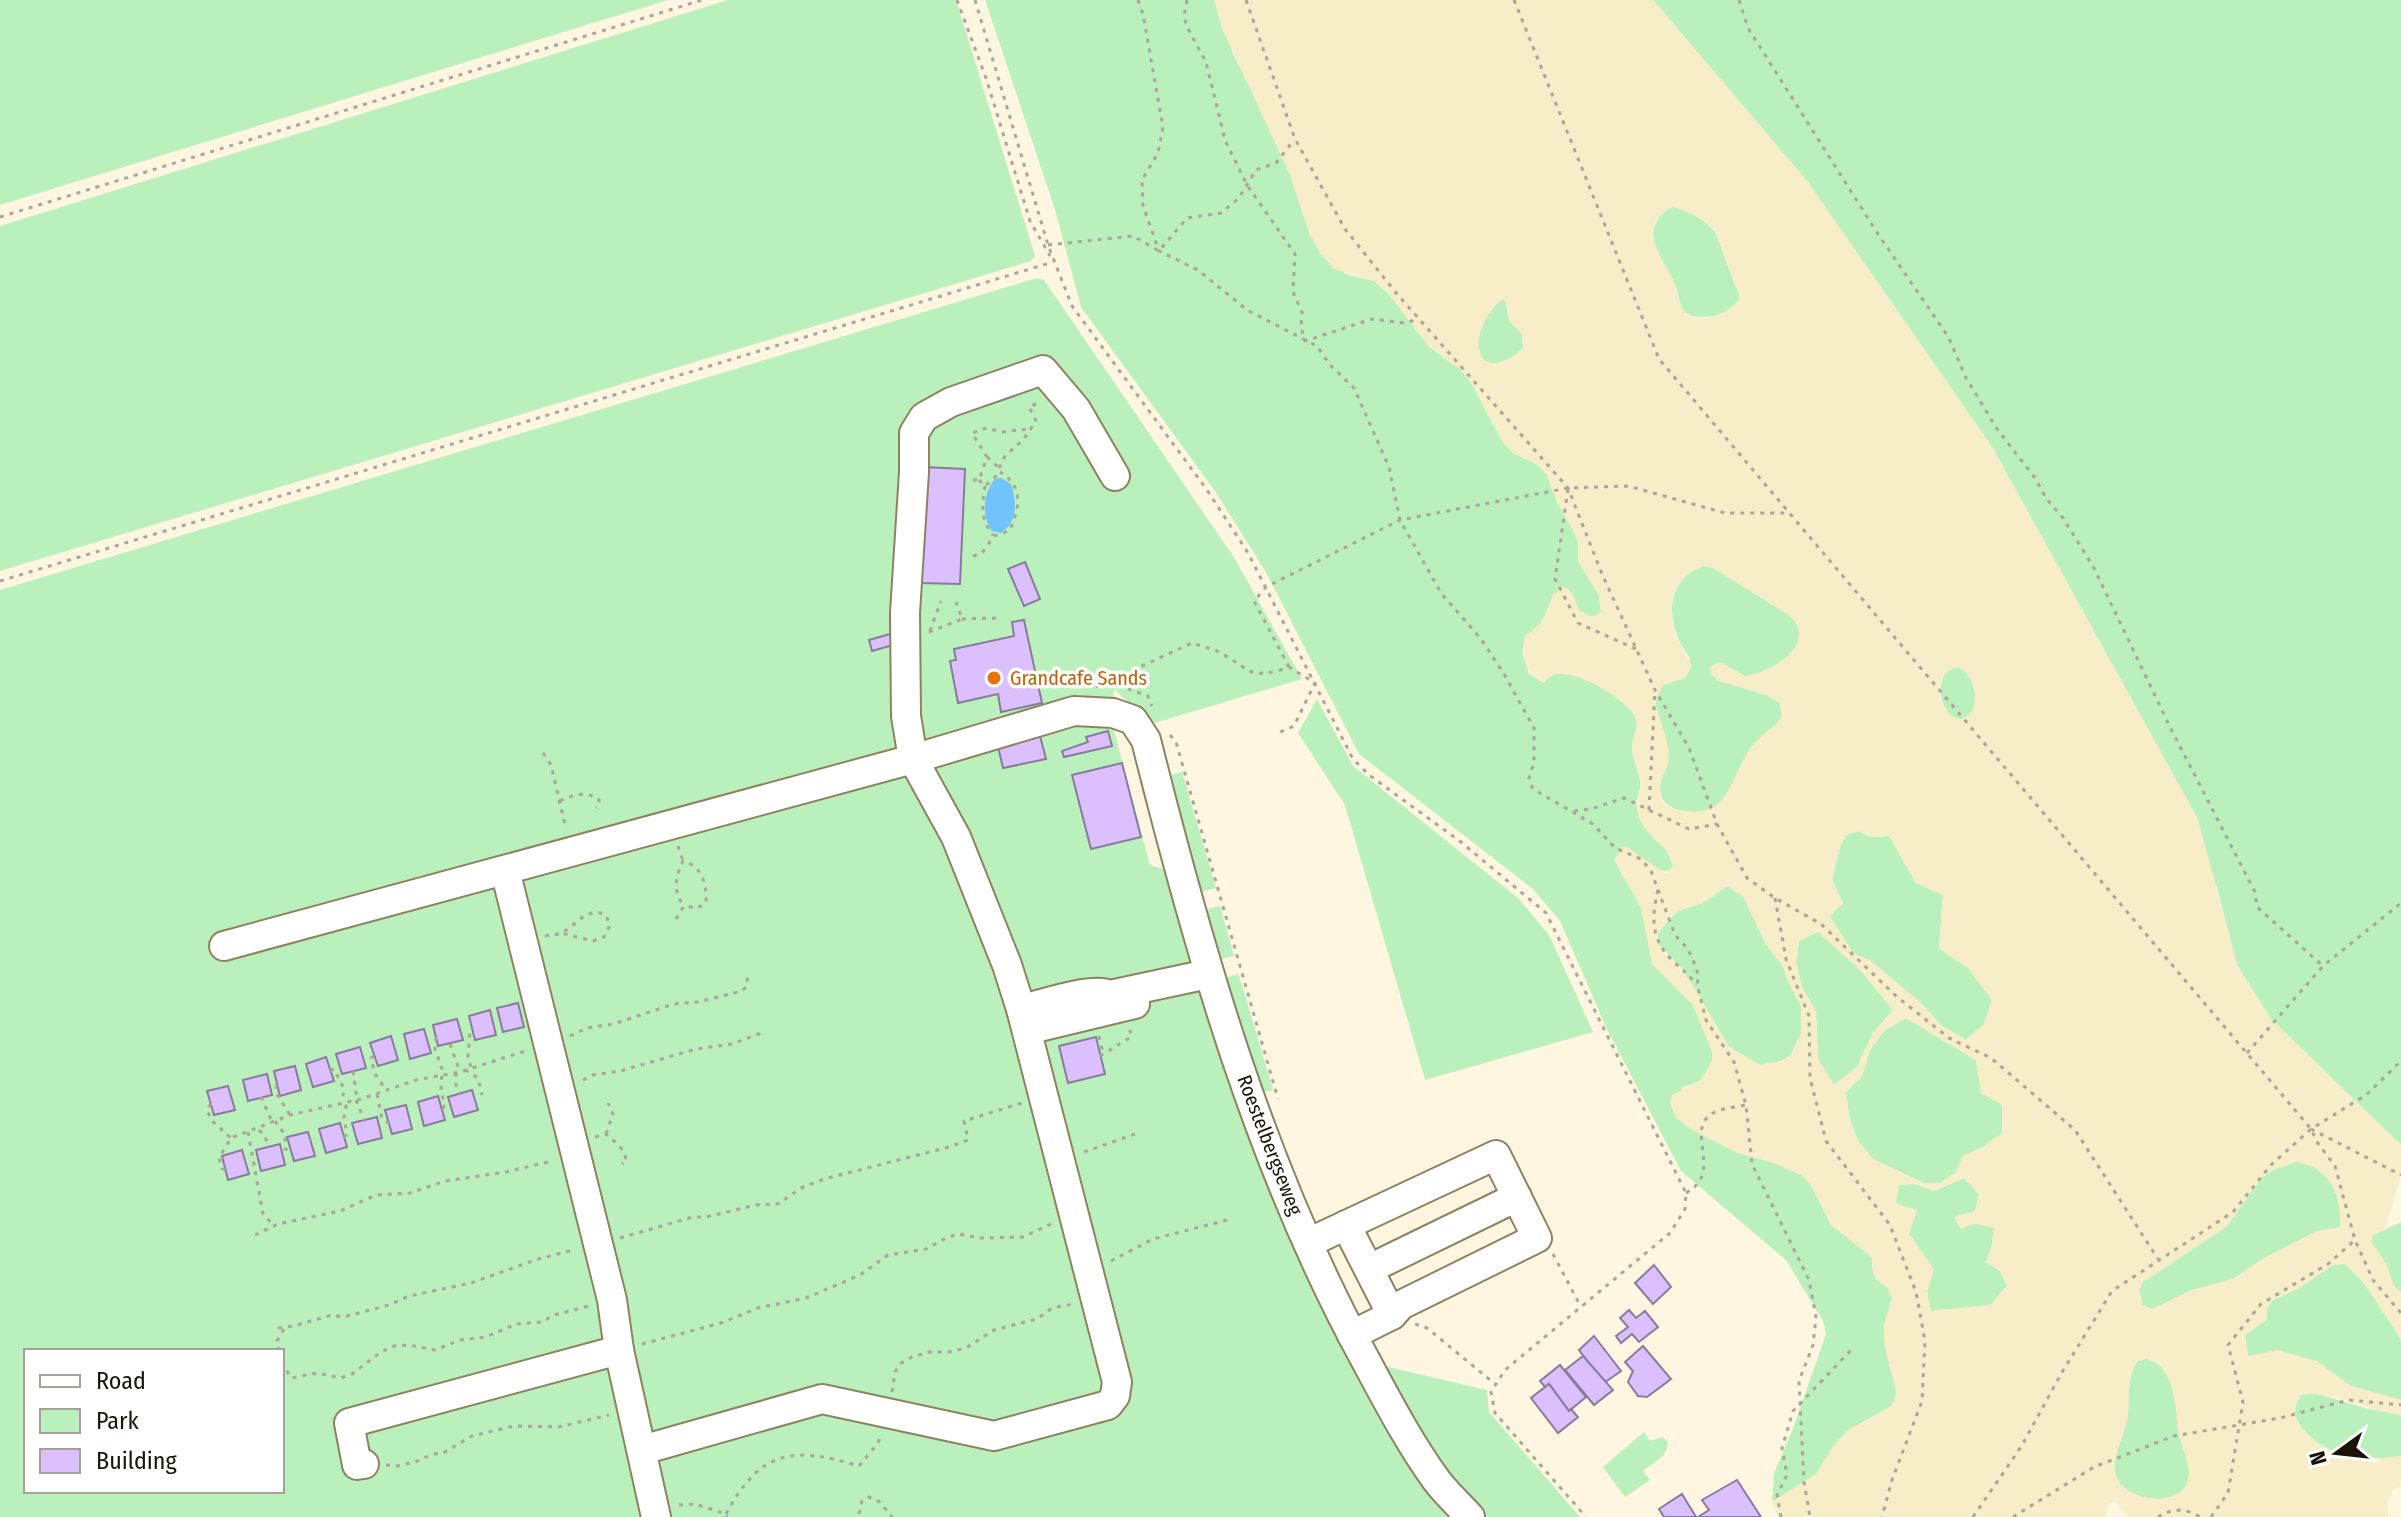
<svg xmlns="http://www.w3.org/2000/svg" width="2401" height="1517" font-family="'Fira Sans Condensed',sans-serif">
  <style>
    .green { fill: #baf0bc; fill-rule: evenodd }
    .sand { fill: #f7edc8; fill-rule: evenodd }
    .water { fill: #71c3fb }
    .building { fill: #dbbffe; stroke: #897c9b; stroke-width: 2 }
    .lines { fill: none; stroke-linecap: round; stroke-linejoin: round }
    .minor-casing { stroke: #8e8261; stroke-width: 32 }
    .path { stroke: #ada694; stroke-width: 3; stroke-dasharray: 4 6; stroke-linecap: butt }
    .minor { stroke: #fff; stroke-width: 28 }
    .food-dot { fill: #e8710a; stroke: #fff; stroke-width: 3 }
    .labels { text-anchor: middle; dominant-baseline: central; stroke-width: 7; stroke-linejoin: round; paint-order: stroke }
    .food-label { font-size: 20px; fill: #c56008; stroke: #fff; text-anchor: start }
    .street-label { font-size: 20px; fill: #191407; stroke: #fff }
  </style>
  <rect width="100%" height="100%" fill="#fef6e1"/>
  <!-- green -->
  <g class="green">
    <path d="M0,0H668L0,205Z"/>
    <path d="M728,0H956L1035,256L1031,261L0,571V226Z"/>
    <path d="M985,0H1214L1233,54L1345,274L1374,281L1388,293L1444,358L1460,369L1472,384L1502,441L1513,453L1538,465L1547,475L1556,500L1573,530L1578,542V561L1599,595L1601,613C1592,619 1588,617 1579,611L1573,595L1554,593L1542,622L1527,636L1522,652L1529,674L1543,683C1549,676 1554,673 1564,673C1582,673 1631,702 1636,719C1639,730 1631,739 1632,750C1636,773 1646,778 1636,803L1652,837L1666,849L1673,865L1670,871C1655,873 1640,857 1628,848L1620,872L1634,892L1678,990L1693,1005L1712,1051V1061L1707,1073L1700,1081L1681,1088L1735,1152L1774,1163L1803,1176L1812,1187L1831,1225L1872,1257L1873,1273L1877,1280L1888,1288L1892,1299L1884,1325L1885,1348L1896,1390L1895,1401L1890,1407L1850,1429L1835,1444L1816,1474L1772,1502L1774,1473L1792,1431L1826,1334L1823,1321L1786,1260L1681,1171L1607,1029L1560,921L1533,889L1359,754L1267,574L1215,491L1081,307L1055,210Z"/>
    <path d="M1653,0H2401V1145L2271,1019L2237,965L2217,887L1990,444L1807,181Z"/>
    <path d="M1672,207C1689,210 1706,220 1716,234L1740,298C1737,303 1734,309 1728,312C1718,316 1694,321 1685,312C1678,305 1679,291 1674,282C1670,273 1661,265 1657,255C1649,235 1653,216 1672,207Z"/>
    <path d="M1037,278L1044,280L1235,559L1302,679L1151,724L1114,689L1112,723L1150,865L1163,869L1171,877L1246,1103L1459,1517H0V590ZM26,1351H282V1491H26Z"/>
    <path d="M1503,299L1506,302L1509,321L1522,334L1523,348C1513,360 1482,375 1479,349C1476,332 1489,308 1503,299Z"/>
    <path d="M1703,566L1713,567L1789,615C1821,643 1771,674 1744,676L1722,663L1717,680L1769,696L1780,703L1782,717C1774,729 1759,735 1752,748C1741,764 1735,795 1717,806C1701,816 1663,815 1660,791C1658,780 1667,772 1668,762C1672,737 1643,709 1663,685L1685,678L1690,658C1667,629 1661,582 1703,566Z"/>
    <path d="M1959,667C1974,675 1982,704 1968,716C1946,734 1924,671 1959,667Z"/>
    <path d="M1317,699L1353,766L1519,899L1549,935L1593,1032L1425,1080L1345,805L1298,733Z"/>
    <path d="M1182,772L1216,888L1201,892L1192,889L1166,786L1171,775Z"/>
    <path d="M1859,831L1870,837L1889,836L1916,883L1943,895L1939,948L1969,969L1992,1000L1984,1024L1966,1040L1942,1026L1922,1004L1871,961L1853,953L1829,915L1843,903L1832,880L1840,847L1846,835Z"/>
    <path d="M1727,886L1743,896L1766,944L1784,968L1787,979L1801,1006V1034L1790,1056L1781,1061L1760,1065L1729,1047L1682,969L1658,944V933L1677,911L1690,905L1701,904Z"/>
    <path d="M1220,906L1234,956L1223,959L1210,957L1200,920L1210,908Z"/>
    <path d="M1818,931L1862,972L1893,1010L1873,1033L1857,1067L1834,1085L1818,1059L1816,1012L1802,987L1796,963L1799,941Z"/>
    <path d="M1238,974L1243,988L1273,1090L1266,1092L1256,1084L1220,987L1228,977Z"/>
    <path d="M1906,1018L1976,1060L1981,1093L2002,1104V1133L1981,1148L1963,1156L1955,1173L1940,1183H1924L1873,1159L1858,1141L1849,1117L1846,1092L1862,1076L1870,1050L1885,1030Z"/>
    <path d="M2296,1162C2329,1166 2343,1196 2340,1227L2315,1232L2264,1258L2233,1279L2192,1290L2152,1309L2143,1305L2139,1291L2143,1282L2227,1226L2262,1177L2275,1169Z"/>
    <path d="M1964,1178L1979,1194L1975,1212L1955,1217L1994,1228L1992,1245L1986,1262L2000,1271L2007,1285L1991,1305L1930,1311L1927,1291L1933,1269L1909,1234L1895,1203L1899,1185L1914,1184L1934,1191Z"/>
    <path d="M2401,1222V1293L2394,1286L2386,1264L2371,1242L2373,1235Z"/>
    <path d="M2345,1263L2364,1283L2401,1339V1400L2351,1386L2338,1378L2248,1356L2245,1335L2267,1319V1308L2273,1300L2297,1289L2333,1265Z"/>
    <path d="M2147,1359C2171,1366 2174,1393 2177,1414C2179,1434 2190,1455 2189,1474C2188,1511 2121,1503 2115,1473C2112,1454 2126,1433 2128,1414C2130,1394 2126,1378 2138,1361Z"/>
    <path d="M1375,1364L1487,1390L1489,1412L1580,1517H1483L1448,1481Z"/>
    <path d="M2311,1392L2365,1408L2401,1415V1456C2368,1462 2324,1457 2302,1428C2293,1416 2293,1408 2301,1395Z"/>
    <path d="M1644,1432L1650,1441L1663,1437L1668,1443C1667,1457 1653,1463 1643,1471L1650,1480L1625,1497L1603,1467Z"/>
  </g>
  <!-- sand -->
  <path class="sand" d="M1214,0H1653L1807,181L1993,448L2198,819L2237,965L2271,1019L2401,1145V1174L2385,1230L2373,1235L2371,1242L2386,1264L2394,1286L2401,1293V1339L2364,1283L2345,1264L2333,1265L2297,1289L2273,1300L2267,1308V1319L2245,1335L2248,1356L2278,1350L2317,1361L2351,1386L2401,1400V1415C2372,1412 2325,1388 2301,1395C2293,1408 2293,1416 2302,1428C2324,1457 2368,1462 2401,1456V1486L2394,1488L2388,1500V1517H2127L2117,1502L2110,1503L2106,1512L2107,1517H1778L1772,1502L1816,1474L1835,1444L1850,1429L1890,1407L1895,1401L1896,1390L1885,1348L1884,1325L1892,1299L1888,1288L1877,1280L1873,1273L1872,1257L1831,1225L1812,1187L1803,1176L1774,1163L1735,1152L1691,1129L1676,1118L1670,1103L1672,1095L1700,1081L1712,1061V1051L1693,1005L1652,964L1641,908L1614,860L1622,847L1628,848L1665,873L1670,871L1673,865C1669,843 1644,837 1638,815C1634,802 1643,793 1641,779C1640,769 1633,760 1632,749C1631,739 1639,730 1636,719C1630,699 1572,667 1552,675C1549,676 1545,680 1543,683C1524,671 1521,657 1525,635C1547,628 1546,601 1562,586C1573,590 1575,600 1579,611L1594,617L1601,612L1599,595L1578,561V542L1573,530L1556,500L1547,475L1538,465L1513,453L1502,441L1472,384L1460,369L1429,347L1388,293L1374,281L1334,269L1320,253L1309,233L1290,175L1223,31ZM1672,207C1689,210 1706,219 1716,234L1740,297C1733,312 1702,325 1687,314C1679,308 1679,294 1675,285C1666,259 1632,227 1672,207ZM1502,299L1506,302L1509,321L1522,334L1523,347C1514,360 1483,375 1479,349C1476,332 1489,308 1502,299ZM1703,566L1713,568L1789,615C1821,643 1771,674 1745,676L1722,663L1714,664L1710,668L1712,675L1717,680L1769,696L1780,703L1782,717C1774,730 1760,735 1751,747C1732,773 1729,818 1687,811C1679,810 1669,809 1664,803C1653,788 1665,775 1668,761C1672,746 1658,717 1655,701L1663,685L1685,678L1692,667C1689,657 1682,650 1678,640C1665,610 1671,577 1703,566ZM1959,667C1974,675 1982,704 1968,716C1946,734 1924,671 1959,667ZM1858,831L1870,837L1889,836L1916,883L1943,895L1939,948L1969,969L1992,1000L1984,1024L1966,1040L1942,1026L1922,1004L1871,961L1853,953L1830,916L1843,903L1832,880L1840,847L1846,835ZM1727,886L1743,896L1766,944L1784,968L1787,979L1801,1006V1034L1790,1056L1781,1061L1760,1065L1729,1047L1691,982L1662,951L1658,944V933C1675,912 1674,912 1700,904C1709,901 1719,891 1727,886ZM1818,932L1862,972L1893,1010L1873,1033L1857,1067L1834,1085L1818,1059L1816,1012L1802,987L1796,963L1799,941ZM1906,1018L1976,1060L1981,1093L2002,1105V1133L1981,1148L1963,1156L1955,1173L1940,1183H1924L1873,1159L1858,1141L1849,1117L1846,1092L1862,1076L1870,1050L1885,1030ZM2296,1162C2329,1166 2343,1196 2340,1227L2315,1232L2264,1258L2233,1279L2192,1290L2152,1309L2143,1305L2139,1291L2143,1282L2227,1226L2262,1177L2276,1169ZM1964,1178L1979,1194L1975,1211L1954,1217L1961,1229L1975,1224L1994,1228L1992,1245L1986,1262L2000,1271L2007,1285L1991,1305L1931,1311L1927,1291L1934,1269L1909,1234L1917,1210L1896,1203L1899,1185L1914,1184L1934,1191ZM2147,1359C2169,1365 2173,1388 2176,1408C2177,1416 2177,1425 2178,1432C2181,1446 2189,1459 2189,1474C2188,1511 2121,1503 2115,1473C2112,1454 2126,1433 2128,1414C2130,1394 2126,1378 2138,1361Z"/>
  <!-- water -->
  <path class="water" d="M1001,478L1011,484C1017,501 1018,522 1001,533L992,531C981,515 983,493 995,479Z"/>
  <!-- building -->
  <g class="building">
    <path d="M924,467L965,469L960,584L919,583Z"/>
    <path d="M1025,562L1040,599L1024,606L1008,569Z"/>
    <path d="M1024,620L1042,703L1001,712L998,694L958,703L950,661L956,660L954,649L1014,636L1012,622Z"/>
    <path d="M890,634L893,645L872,651L869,640Z"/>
    <path d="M1108,731L1112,746L1064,757L1062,751L1088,742L1086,737Z"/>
    <path d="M1039,732L1046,759L1003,768L997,742Z"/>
    <path d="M1122,763L1141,837L1091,849L1072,775Z"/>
    <path d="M518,1003L524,1027L503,1032L497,1008Z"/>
    <path d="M490,1010L496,1035L475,1040L469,1016Z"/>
    <path d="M457,1019L463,1040L438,1046L433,1025Z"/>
    <path d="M424,1029L431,1053L410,1059L404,1034Z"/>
    <path d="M391,1036L398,1060L378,1066L370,1043Z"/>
    <path d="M1096,1037L1105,1074L1068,1083L1059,1046Z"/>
    <path d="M360,1047L366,1068L342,1074L336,1054Z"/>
    <path d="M326,1057L334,1081L313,1087L306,1064Z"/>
    <path d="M295,1066L301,1090L280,1096L274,1071Z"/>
    <path d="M267,1074L272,1095L248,1101L243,1080Z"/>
    <path d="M228,1086L235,1110L214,1115L207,1091Z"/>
    <path d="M472,1090L478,1110L454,1117L448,1097Z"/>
    <path d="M438,1096L445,1120L424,1126L418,1102Z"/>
    <path d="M406,1105L412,1129L392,1134L385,1110Z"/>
    <path d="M377,1117L382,1138L358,1144L352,1123Z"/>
    <path d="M340,1123L347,1147L326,1153L319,1129Z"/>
    <path d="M308,1132L315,1156L294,1161L287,1137Z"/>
    <path d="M280,1144L285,1165L261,1171L256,1150Z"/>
    <path d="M242,1150L249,1174L228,1180L222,1156Z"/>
    <path d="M1654,1265L1671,1287L1653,1304L1635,1283Z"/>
    <path d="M1629,1310L1636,1318L1645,1311L1658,1327L1639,1342L1632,1334L1621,1343L1616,1336L1628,1327L1620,1318Z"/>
    <path d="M1594,1336L1621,1371L1604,1383L1579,1350Z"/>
    <path d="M1643,1346L1671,1379L1647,1397L1638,1396L1628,1382L1633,1371L1625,1362Z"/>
    <path d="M1583,1356L1613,1390L1594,1405L1565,1370Z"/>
    <path d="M1560,1365L1586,1397L1569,1411L1549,1384L1545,1387L1540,1381Z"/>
    <path d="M1549,1384L1569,1411L1571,1409L1578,1417L1558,1433L1531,1398Z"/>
    <path d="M1737,1480L1761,1517H1698L1709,1510L1702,1500Z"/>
    <path d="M1682,1494L1696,1517H1664L1659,1509Z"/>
  </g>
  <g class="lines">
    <!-- minor casing -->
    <g class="minor-casing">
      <g id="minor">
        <path d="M505,870L612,1300L619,1350L656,1517"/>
        <path d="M224,946L913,759L1074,711L1113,713L1133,720L1146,740C1199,952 1260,1168 1366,1361C1388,1402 1410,1444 1437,1481C1447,1494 1459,1505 1470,1517"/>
        <path d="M1021,1009C1042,1005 1093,986 1110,995L1208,974"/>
        <path d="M1027,1030L1135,1004"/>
        <path d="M1346,1225L1392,1315"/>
        <path d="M1308,1243L1496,1155L1537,1238L1401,1305L1392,1315L1352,1335"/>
        <path d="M1369,1269L1517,1197"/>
        <path d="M642,1450L822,1399L994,1436L1108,1405L1115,1396L1117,1382L1021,1009L1007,965L956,837L913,759L906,716L905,613L914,472V433L924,417L951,402L1043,370L1076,409L1115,476"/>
        <path d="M364,1464L357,1465L349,1423L619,1350"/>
      </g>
    </g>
    <!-- path -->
    <g class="path">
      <path d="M957,0L986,78L1030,221L1050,256"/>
      <path d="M975,0L1048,245L1072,306L1207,490L1248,553L1353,759L1369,775L1461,842L1546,913L1686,1193L1685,1209L1670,1233L1505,1370L1491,1392L1495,1413L1586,1517"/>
      <path d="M1138,0L1143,14L1163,127L1158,153L1142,180L1143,206L1159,251L1198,270L1247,310L1317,346L1330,365L1354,388L1389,467L1400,520L1441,593L1481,639L1504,674L1534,728V763L1529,778L1533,789L1593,824L1615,848L1641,859L1651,871L1675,935L1688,949L1697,969L1698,988L1706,1020L1734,1062L1746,1105L1752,1164L1809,1280L1816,1317L1813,1345L1799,1381L1804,1482L1810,1517"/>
      <path d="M1187,0L1184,16L1187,27L1206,62L1225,140L1247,185L1295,254L1293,292L1302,312L1301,327L1305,341L1372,319L1404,323L1419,319"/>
      <path d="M1246,0L1295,139L1345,229L1397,294L1568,488L1602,574L1655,690L1689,748L1717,824L1747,878L1775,898L1821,924L1896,996L1949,1038L1991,1058L2075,1130L2158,1259"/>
      <path d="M1514,0L1659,359L2311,1129L2317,1142L2335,1166L2355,1240L2373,1280L2401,1313"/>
      <path d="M1739,0L1748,28L1876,231L1949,338L1965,376L1997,429L2035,478L2046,498L2063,518L2094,568L2171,729L2255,892L2257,907L2323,966"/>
      <path d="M0,217L702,0"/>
      <path d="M1048,245L1133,236L1159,251L1187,218L1221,213L1239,198L1256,170L1276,163L1294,140"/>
      <path d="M987,457L998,467"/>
      <path d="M999,468L1005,456L1024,439L1036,421L1029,407L1040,402"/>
      <path d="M973,480H979L987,457L972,433L987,428L1001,432L1028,429"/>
      <path d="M979,480L985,486L1000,473"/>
      <path d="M985,486C982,505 980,519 993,535"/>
      <path d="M1568,489L1555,579L1578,623L1636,649"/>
      <path d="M973,556L982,553L994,536L1009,531C1020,510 1024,486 1000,472"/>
      <path d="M0,581L1053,262"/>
      <path d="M962,619L999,618"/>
      <path d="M930,631L941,601"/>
      <path d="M929,632L962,619L956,602"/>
      <path d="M1289,667L1254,601L1266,587L1400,520L1568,488L1628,486L1725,513H1790"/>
      <path d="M1109,682L1148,696L1152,706"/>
      <path d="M1096,687L1192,643C1200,646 1209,648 1217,651C1251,668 1247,682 1289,667L1315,683L1294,726L1278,733"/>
      <path d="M1170,735L1176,742L1278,1099"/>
      <path d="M543,753L551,765L566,829"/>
      <path d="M560,801C573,795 587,790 599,800V806L596,808"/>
      <path d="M1649,810L1655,690"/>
      <path d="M1574,811L1591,809L1624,798L1689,829L1717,824"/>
      <path d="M678,846L683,861"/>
      <path d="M1658,890C1651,918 1651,941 1674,962C1682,970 1690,975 1696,985"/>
      <path d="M1775,898L1786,959L1809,1016L1810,1078L1826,1141L1890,1225L1916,1292L1925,1341L1922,1401L1892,1480L1882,1517"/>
      <path d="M676,919L684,906L698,908L706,902C707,884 702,866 683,861C675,876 673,893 684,906"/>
      <path d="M545,936C550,935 554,935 559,934C575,928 586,905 606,915L610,925L604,937L593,941L561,933"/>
      <path d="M570,1036L587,1028L613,1024L674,1004L698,1002L742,991L746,987L748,976"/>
      <path d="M1099,1036L1103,1054"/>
      <path d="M436,1037L435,1049L442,1069L441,1092L445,1104L442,1111"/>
      <path d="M450,1044L460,1072"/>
      <path d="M2247,1053L2323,966L2401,903"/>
      <path d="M374,1056L371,1058L375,1074L386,1090"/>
      <path d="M1100,1056L1131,1037L1130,1030"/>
      <path d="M471,1067L468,1058L470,1031L473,1029"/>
      <path d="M330,1070L334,1069L344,1089L342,1102"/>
      <path d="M465,1070L478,1078L482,1095"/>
      <path d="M353,1071L357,1099"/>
      <path d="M456,1073V1085L460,1093"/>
      <path d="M583,1080L593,1075L620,1071L696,1049L732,1044L761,1033"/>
      <path d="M277,1085L275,1091L290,1115"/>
      <path d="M377,1094L382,1119L389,1123"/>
      <path d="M261,1097L272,1122"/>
      <path d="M356,1100L364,1120"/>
      <path d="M211,1104L207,1109L211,1120L231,1138"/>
      <path d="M275,1121L285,1135V1149L291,1151"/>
      <path d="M2311,1129L2401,1175"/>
      <path d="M259,1130L265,1136L268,1146"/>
      <path d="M248,1132L263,1214L274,1226"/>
      <path d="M606,1134L613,1114L608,1103"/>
      <path d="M344,1137L347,1134L344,1118L347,1101"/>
      <path d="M595,1137L606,1134C615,1142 626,1149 626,1162L622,1164"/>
      <path d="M1084,1152L1138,1133"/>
      <path d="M225,1169H222L219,1158L231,1138L290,1115L361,1099L416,1080L460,1072L525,1051"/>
      <path d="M1686,1193C1726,1171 1681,1129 1715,1112C1724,1108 1736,1107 1746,1105"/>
      <path d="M255,1235L278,1224L340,1211L376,1195L410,1193L445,1181L506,1172L552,1161"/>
      <path d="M620,1238L693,1217H706L756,1205L778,1204L803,1187L824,1179L949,1147L968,1140L964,1121L1022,1103"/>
      <path d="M1553,1254L1581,1307"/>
      <path d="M1111,1261L1153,1239L1227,1220"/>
      <path d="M1415,1324L1427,1328L1495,1384"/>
      <path d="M278,1328L294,1326L332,1315L343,1317L389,1305L409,1296L471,1283L535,1260L573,1250"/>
      <path d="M642,1344L721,1323L758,1308L806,1298L860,1275L888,1255L926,1249L948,1237L959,1234L980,1238L1023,1237L1053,1223"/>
      <path d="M279,1351L277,1341L284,1329"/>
      <path d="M282,1362L291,1378L317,1373L341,1378L352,1374L381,1352L394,1346L409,1345L435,1350L460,1340L486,1337L516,1324L542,1322L554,1315L589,1306"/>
      <path d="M892,1392L895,1372L901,1363L912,1357L930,1352H948L966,1348L994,1330L1037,1319L1052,1308L1073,1304"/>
      <path d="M386,1465L397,1466L415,1462L433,1454L443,1453L472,1436L514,1426L559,1427L609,1415"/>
      <path d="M679,1505L695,1504L726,1514L727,1517"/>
      <path d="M726,1514C761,1449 793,1446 859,1466L878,1443L881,1434"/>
      <path d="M859,1514L862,1501L869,1497L880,1502L892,1517"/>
      <path d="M1781,1517L1777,1495L1787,1475L1782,1448L1793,1411L1853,1348"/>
      <path d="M1973,1517L2021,1447L2061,1374L2112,1291L2233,1212L2271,1165L2311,1129L2366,1095L2401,1061"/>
      <path d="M2013,1517L2094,1467L2174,1436L2280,1418L2349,1400L2401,1405"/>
      <path d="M2158,1517C2172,1508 2186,1508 2200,1517"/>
      <path d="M2211,1517L2228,1493L2243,1402L2228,1345L2261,1304L2328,1264L2355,1240"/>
    </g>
    <!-- minor -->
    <use href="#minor" class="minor"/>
  </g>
  <!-- markers -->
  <circle class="food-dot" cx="994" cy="678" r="8"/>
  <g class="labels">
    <!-- food labels -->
    <g class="food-label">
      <text x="1010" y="678">Grandcafe Sands</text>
    </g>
    <!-- street labels -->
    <g class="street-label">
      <text transform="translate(1270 1145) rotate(69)">Roestelbergseweg</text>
    </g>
  </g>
  <!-- legend -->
  <rect x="24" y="1349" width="260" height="144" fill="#ffffff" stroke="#a3a19c" stroke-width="2"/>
  <rect x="40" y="1375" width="40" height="12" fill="#ffffff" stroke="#a3a19c" stroke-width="2"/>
  <text x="96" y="1389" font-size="24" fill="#191407">Road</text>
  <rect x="40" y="1409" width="40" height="24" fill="#baf0bc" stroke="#a3a19c" stroke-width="2"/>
  <text x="96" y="1429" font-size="24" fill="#191407">Park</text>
  <rect x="40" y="1449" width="40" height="24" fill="#dbbffe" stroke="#a3a19c" stroke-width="2"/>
  <text x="96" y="1469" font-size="24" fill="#191407">Building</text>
  <!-- north arrow -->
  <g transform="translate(2337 1453) rotate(255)" stroke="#ffffff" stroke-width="6" paint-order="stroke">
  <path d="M0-6L14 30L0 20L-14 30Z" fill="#191407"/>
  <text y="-12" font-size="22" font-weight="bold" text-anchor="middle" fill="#191407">N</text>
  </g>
</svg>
